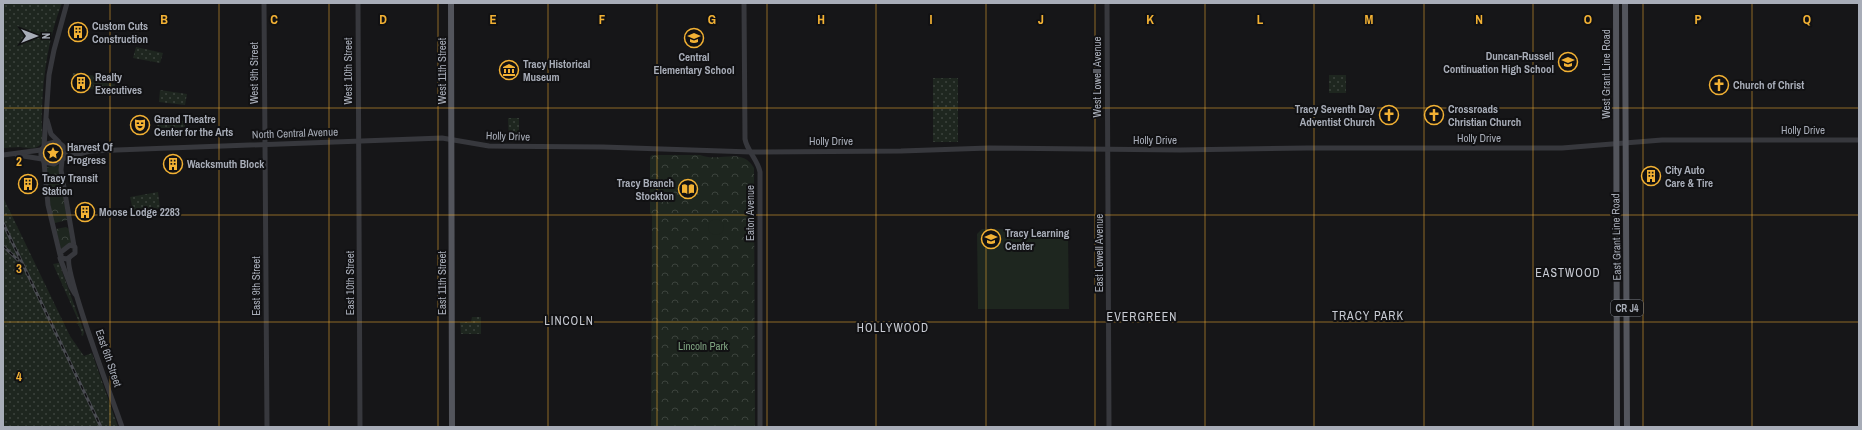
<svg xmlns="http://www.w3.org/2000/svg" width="1862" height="430" font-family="'Archivo Narrow',sans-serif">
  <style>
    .grass { fill: url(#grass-dots) }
    .park { fill: url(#park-crowns) }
    .garden { fill: #1e261f }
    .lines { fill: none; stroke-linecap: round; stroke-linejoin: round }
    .tertiary { stroke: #37383d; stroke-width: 5 }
    .primary { stroke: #53555c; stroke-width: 6 }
    .rail-casing { stroke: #4a4c52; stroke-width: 3 }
    .rail { stroke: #111113; stroke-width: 1.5; stroke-dasharray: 4.5; stroke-linecap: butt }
    .grid { fill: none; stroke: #f2b134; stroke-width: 1; stroke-opacity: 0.55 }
    .labels { text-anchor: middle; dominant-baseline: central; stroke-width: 4; stroke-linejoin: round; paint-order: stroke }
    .shield { fill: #111113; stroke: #7b7e86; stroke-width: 1 }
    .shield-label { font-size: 10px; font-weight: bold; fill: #a8adb8 }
    .poi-label { font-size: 11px; font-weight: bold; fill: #a8adb8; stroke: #111113; text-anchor: start }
    .street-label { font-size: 11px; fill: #a8adb8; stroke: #111113 }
    .park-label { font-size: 11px; fill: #7fa381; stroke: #111113 }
    .neighbourhood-label { font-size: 12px; letter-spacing: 1px; fill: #c9ccd4; stroke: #111113 }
    .grid-label { font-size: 13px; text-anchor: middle; font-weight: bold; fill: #f2b134; stroke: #111113; stroke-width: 4; stroke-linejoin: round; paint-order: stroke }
  </style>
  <defs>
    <pattern id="grass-dots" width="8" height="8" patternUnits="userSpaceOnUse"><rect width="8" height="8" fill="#1e261f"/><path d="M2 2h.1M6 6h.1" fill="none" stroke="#3c433d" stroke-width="1.8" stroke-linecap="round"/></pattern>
    <pattern id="park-crowns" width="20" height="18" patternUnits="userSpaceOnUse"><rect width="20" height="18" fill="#1e261f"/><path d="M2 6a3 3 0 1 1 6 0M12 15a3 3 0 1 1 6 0" fill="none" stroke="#3c433d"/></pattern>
  </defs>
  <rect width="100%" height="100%" fill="#161618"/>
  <!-- grass -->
  <g class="grass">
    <path d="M3,3H62C49,36 43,74 42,110C41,122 43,131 42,143C35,151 29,148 20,147C15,147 9,148 3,148Z"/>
    <path d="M136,47L163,53L160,63L133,58Z"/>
    <path d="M73,73L97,76L96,82L115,84L114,91L90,89L89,81L72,79Z"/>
    <rect x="1329" y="75" width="17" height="18"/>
    <rect x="933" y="78" width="25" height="64"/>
    <path d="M160,90L187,94L185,105L159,102Z"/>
    <path d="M508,118H519V142H509Z"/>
    <path d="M158,119L185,121V127L157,129Z"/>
    <path d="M158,192L160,208L134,215L130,197Z"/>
    <path d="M3,197L70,336L84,356L92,353L118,427H3Z"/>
    <path d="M59,263L84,332L83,336L81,335L82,333L78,324H76L79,322L53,264Z"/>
    <path d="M472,317H481V334H461L460,322H471Z"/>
  </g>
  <!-- park -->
  <g class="park">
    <path d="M652,155H700C719,163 742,146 754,168L755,427H651L652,215L650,213V157Z"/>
    <path d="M59,165L67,220L55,223L53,222L48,190L47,167Z"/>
    <path d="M66,227L69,229L71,243L61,249L56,229Z"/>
  </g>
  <!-- garden -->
  <g class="garden">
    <circle cx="716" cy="227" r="8"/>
    <path d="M982,229L1068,231L1069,309H978L977,234Z"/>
  </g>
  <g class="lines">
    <!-- tertiary -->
    <g class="tertiary">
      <path d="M264,3L267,427"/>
      <path d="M358,3L360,427"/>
      <path d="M744,3L745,139C747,151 758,160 760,172V427"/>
      <path d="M1107,3L1109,427"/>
      <path d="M47,120L51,134L59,142"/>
      <path d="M55,142C63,144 68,149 64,158L54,164L44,162L41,156V150L47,144Z"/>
      <path d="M44,146L49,75L54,50L67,3"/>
      <path d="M65,148L85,151"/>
      <path d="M3,155L41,150"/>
      <path d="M17,155L42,159"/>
      <path d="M64,158L90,151L442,138L489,146L603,147L751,152L901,151L989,148L1180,150L1307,148H1562L1662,140H1859"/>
      <path d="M62,160L61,170L74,246"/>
      <path d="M44,162L48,205L60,255"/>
      <path d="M70,245L75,247V253L67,259L61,258V252Z"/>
      <path d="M60,258L71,287L75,294"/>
      <path d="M69,258C64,273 114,403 122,427"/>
    </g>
    <!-- primary -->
    <g class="primary">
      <path d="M451,3L452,427"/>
      <path d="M1616,3L1617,427"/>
      <path d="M1625,3L1627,427"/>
    </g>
    <!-- rail casing -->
    <g class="rail-casing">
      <g id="rail">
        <path d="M3,223L101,427"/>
        <path d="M3,246L18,260"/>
      </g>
    </g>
    <!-- rail -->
    <use href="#rail" class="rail"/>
  </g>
  <!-- grid -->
  <path class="grid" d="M110,3V427M219,3V427M329,3V427M438,3V427M548,3V427M657,3V427M767,3V427M876,3V427M986,3V427M1095,3V427M1205,3V427M1314,3V427M1424,3V427M1533,3V427M1643,3V427M1752,3V427M3,108H1859M3,215H1859M3,322H1859"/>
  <!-- icons -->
  <defs>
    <g id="building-ring" transform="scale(1)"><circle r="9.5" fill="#111113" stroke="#f2b134" stroke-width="1.5"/><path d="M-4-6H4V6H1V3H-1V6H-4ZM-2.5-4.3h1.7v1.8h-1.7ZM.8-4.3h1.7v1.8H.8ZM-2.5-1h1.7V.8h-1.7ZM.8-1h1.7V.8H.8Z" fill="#f2b134"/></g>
    <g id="school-ring" transform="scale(1)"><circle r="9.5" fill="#111113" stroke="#f2b134" stroke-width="1.5"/><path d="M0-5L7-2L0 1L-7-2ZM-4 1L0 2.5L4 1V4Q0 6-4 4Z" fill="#f2b134"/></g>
    <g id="museum-ring" transform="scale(1)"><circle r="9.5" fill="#111113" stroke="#f2b134" stroke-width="1.5"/><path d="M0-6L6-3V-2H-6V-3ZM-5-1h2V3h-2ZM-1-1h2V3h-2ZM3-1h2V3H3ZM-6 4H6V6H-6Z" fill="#f2b134"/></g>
    <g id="church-ring" transform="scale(1)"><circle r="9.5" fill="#111113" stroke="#f2b134" stroke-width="1.5"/><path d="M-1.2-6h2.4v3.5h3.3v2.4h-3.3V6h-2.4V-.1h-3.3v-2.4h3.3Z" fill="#f2b134"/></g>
    <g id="theatre-ring" transform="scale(1)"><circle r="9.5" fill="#111113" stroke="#f2b134" stroke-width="1.5"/><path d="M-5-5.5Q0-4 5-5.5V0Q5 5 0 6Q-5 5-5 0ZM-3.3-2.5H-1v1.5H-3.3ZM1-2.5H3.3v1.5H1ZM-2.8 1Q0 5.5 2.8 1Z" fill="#f2b134"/></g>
    <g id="sight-ring" transform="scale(1)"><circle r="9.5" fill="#111113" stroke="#f2b134" stroke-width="1.5"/><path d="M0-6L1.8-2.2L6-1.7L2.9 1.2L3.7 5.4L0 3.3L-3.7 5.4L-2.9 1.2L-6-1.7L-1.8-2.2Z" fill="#f2b134"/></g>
    <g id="library-ring" transform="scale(1)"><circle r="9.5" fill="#111113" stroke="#f2b134" stroke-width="1.5"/><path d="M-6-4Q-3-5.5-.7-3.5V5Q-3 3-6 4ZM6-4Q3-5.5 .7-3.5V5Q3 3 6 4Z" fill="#f2b134"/></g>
  </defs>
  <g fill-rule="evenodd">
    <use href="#building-ring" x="78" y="32"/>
    <use href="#school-ring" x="694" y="38"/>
    <use href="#school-ring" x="1568" y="62"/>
    <use href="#museum-ring" x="509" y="70"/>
    <use href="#building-ring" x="81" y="83"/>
    <use href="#church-ring" x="1719" y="85"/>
    <use href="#church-ring" x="1389" y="115"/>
    <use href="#church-ring" x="1434" y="115"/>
    <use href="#theatre-ring" x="140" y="125"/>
    <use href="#sight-ring" x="53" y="153"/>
    <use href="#building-ring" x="173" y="164"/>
    <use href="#building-ring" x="1651" y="176"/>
    <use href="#building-ring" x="28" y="184"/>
    <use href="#library-ring" x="688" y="189"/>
    <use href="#building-ring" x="85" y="212"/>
    <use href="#school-ring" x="991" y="239"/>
  </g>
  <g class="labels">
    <!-- shield labels -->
    <rect class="shield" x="1611" y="300" width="32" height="16" rx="3"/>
    <g class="shield-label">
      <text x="1627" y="308">CR J4</text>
    </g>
    <!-- poi labels -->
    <g class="poi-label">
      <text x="92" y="26">Custom Cuts<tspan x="92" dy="13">Construction</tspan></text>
      <text x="1554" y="56" text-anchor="end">Duncan-Russell<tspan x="1554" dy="13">Continuation High School</tspan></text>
      <text x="694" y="57" text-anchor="middle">Central<tspan x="694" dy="13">Elementary School</tspan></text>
      <text x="523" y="64">Tracy Historical<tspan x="523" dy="13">Museum</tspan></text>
      <text x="95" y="77">Realty<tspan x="95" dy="13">Executives</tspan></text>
      <text x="1733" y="85">Church of Christ</text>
      <text x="1375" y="109" text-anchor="end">Tracy Seventh Day<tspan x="1375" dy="13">Adventist Church</tspan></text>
      <text x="1448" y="109">Crossroads<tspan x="1448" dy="13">Christian Church</tspan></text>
      <text x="154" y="119">Grand Theatre<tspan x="154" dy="13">Center for the Arts</tspan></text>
      <text x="67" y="147">Harvest Of<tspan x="67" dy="13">Progress</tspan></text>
      <text x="187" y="164">Wacksmuth Block</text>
      <text x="1665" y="170">City Auto<tspan x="1665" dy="13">Care &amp; Tire</tspan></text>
      <text x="42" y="178">Tracy Transit<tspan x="42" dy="13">Station</tspan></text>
      <text x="674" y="183" text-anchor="end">Tracy Branch<tspan x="674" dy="13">Stockton</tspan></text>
      <text x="99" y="212">Moose Lodge 2283</text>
      <text x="1005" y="233">Tracy Learning<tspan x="1005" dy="13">Center</tspan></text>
    </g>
    <!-- street labels -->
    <g class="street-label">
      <text transform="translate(348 71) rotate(-90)">West 10th Street</text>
      <text transform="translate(442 71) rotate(-90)">West 11th Street</text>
      <text transform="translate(254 73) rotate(-90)">West 9th Street</text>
      <text transform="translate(1606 74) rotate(-90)">West Grant Line Road</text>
      <text transform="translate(1097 77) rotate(-90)">West Lowell Avenue</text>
      <text x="1803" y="130">Holly Drive</text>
      <text transform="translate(295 133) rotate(-2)">North Central Avenue</text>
      <text transform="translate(508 136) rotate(2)">Holly Drive</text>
      <text x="1479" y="138">Holly Drive</text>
      <text x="1155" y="140">Holly Drive</text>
      <text x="831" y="141">Holly Drive</text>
      <text transform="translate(750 213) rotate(-90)">Eaton Avenue</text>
      <text transform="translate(1616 237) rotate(-91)">East Grant Line Road</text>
      <text transform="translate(1099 253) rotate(-90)">East Lowell Avenue</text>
      <text transform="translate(350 283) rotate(-90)">East 10th Street</text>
      <text transform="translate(442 283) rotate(-90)">East 11th Street</text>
      <text transform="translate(256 286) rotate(-90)">East 9th Street</text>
      <text transform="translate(109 358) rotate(71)">East 6th Street</text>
    </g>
    <!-- park labels -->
    <g class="park-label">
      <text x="703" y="346">Lincoln Park</text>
    </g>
    <!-- neighbourhood labels -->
    <g class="neighbourhood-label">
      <text x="1568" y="273">EASTWOOD</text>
      <text x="1368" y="316">TRACY PARK</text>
      <text x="1142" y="317">EVERGREEN</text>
      <text x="569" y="321">LINCOLN</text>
      <text x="893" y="328">HOLLYWOOD</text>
    </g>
  </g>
  <g class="grid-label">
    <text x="164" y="24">B</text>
    <text x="274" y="24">C</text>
    <text x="383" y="24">D</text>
    <text x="493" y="24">E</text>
    <text x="602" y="24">F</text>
    <text x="712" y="24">G</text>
    <text x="821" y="24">H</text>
    <text x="931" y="24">I</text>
    <text x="1041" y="24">J</text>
    <text x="1150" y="24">K</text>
    <text x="1260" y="24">L</text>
    <text x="1369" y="24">M</text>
    <text x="1479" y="24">N</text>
    <text x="1588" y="24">O</text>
    <text x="1698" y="24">P</text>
    <text x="1807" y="24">Q</text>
    <text x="19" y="166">2</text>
    <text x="19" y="273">3</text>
    <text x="19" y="381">4</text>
  </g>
  <!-- border -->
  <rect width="1862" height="430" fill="none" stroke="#a8adb8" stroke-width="8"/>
  <!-- north arrow -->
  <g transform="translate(36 36) rotate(90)" stroke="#111113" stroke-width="3" paint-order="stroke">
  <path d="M0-3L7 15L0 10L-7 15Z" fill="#a8adb8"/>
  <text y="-6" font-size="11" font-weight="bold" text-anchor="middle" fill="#a8adb8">N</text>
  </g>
</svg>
